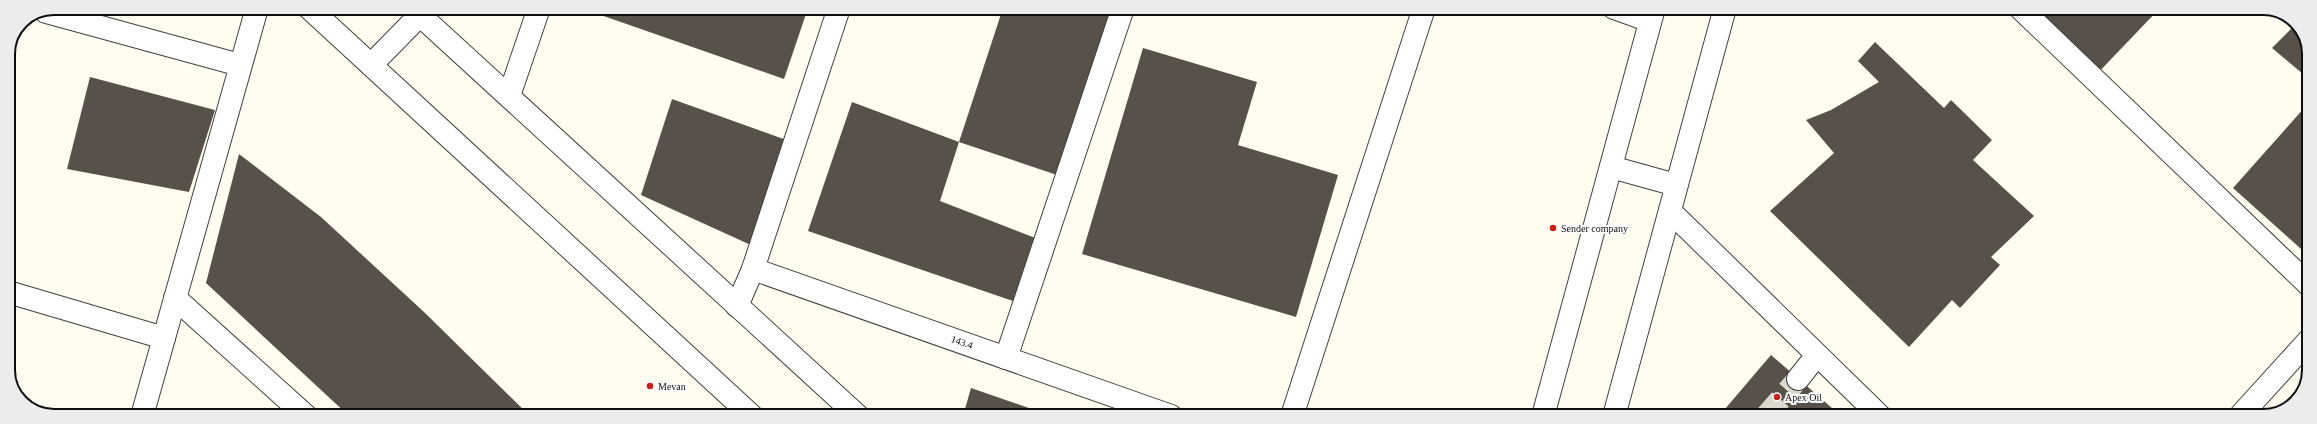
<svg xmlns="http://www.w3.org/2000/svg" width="2317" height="424" font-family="Georgia,serif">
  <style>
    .building { fill: #585149 }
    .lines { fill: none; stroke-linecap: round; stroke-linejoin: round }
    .minor-tunnel { stroke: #dbd9ce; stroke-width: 22; stroke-dasharray: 22 11; stroke-linecap: butt }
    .minor-casing { stroke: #414141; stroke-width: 24 }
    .minor { stroke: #fff; stroke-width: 22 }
    .poi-dot { fill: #ce2017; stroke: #fff; stroke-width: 1.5 }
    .labels { text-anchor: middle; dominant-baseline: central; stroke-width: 4; stroke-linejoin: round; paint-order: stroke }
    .poi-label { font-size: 10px; fill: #0e0e0e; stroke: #fff; text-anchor: start }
    .street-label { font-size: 10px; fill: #0e0e0e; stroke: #fff }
    .rim { fill: none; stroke: #0e0e0e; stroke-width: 2 }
  </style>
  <rect width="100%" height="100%" fill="#fffdf0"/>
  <!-- building -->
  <g class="building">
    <path d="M597,8H808L784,79L595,13Z"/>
    <path d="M1003,8H1115L1060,176L959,142L940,201L1038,239L1013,301L808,231L852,102L959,142Z"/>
    <path d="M2024,8H2160L2094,77Z"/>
    <path d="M2237,8H2247L2241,15Z"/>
    <path d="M2296,24L2309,49V79L2272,48Z"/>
    <path d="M1875,42L1944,108L1951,100L1992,140L1973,160L2034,216L1991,257L2000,265L1960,308L1952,300L1909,347L1770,211L1834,153L1806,120L1831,110L1879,82L1858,61Z"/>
    <path d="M1143,48L1257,82L1238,145L1338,175L1296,317L1082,254Z"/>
    <path d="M90,77L215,110L189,192L67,169Z"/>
    <path d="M672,99L789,141L753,246L641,195Z"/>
    <path d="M2305,107L2309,110V256L2233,188Z"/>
    <path d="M239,154L321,217L424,312L530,416H349L206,283Z"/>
    <path d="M1771,355L1840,415L1839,416H1719Z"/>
    <path d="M971,388L1052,416H963Z"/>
  </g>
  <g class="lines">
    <!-- minor-tunnel -->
    <path class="minor-tunnel" d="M1766,416L1798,379"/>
    <!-- minor casing -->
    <g class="minor-casing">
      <g id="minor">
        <path d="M309,8L752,416"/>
        <path d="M412,8L858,416"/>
        <path d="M1614,8L1650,21"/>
        <path d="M2020,8L2309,285"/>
        <path d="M46,12L240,65"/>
        <path d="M371,65L420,15"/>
        <path d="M509,96L539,8"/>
        <path d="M1611,167L1676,185"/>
        <path d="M1670,211L1880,416"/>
        <path d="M753,269L1171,416"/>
        <path d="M8,292L164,338"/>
        <path d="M175,298L306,416"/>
        <path d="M737,306L753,269L839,8"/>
        <path d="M1006,358L1123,8"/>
        <path d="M1798,379L1817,355"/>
        <path d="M142,416L257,8"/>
        <path d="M1292,416L1424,8"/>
        <path d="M1543,416L1654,8"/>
        <path d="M1614,416L1725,8"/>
        <path d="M2240,416L2309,340"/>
      </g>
    </g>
    <!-- minor -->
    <use href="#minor" class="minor"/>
  </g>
  <!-- markers -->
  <g class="poi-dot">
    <circle cx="1553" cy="228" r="4"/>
    <circle cx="650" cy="386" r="4"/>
    <circle cx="1777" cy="397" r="4"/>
  </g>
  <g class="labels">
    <!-- poi labels -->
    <g class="poi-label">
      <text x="1561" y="228">Sender company</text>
      <text x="658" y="386">Mevan</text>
      <text x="1785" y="397">Apex Oil</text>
    </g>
    <!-- street labels -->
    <g class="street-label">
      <text transform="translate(962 342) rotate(19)">143.4</text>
    </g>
  </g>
  <!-- crop -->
  <path d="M0 0H2317V424H0ZM54 15H2263A39 39 0 0 1 2302 54V370A39 39 0 0 1 2263 409H54A39 39 0 0 1 15 370V54A39 39 0 0 1 54 15Z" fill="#ececec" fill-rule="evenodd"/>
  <path class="rim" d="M54 15H2263A39 39 0 0 1 2302 54V370A39 39 0 0 1 2263 409H54A39 39 0 0 1 15 370V54A39 39 0 0 1 54 15Z"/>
</svg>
